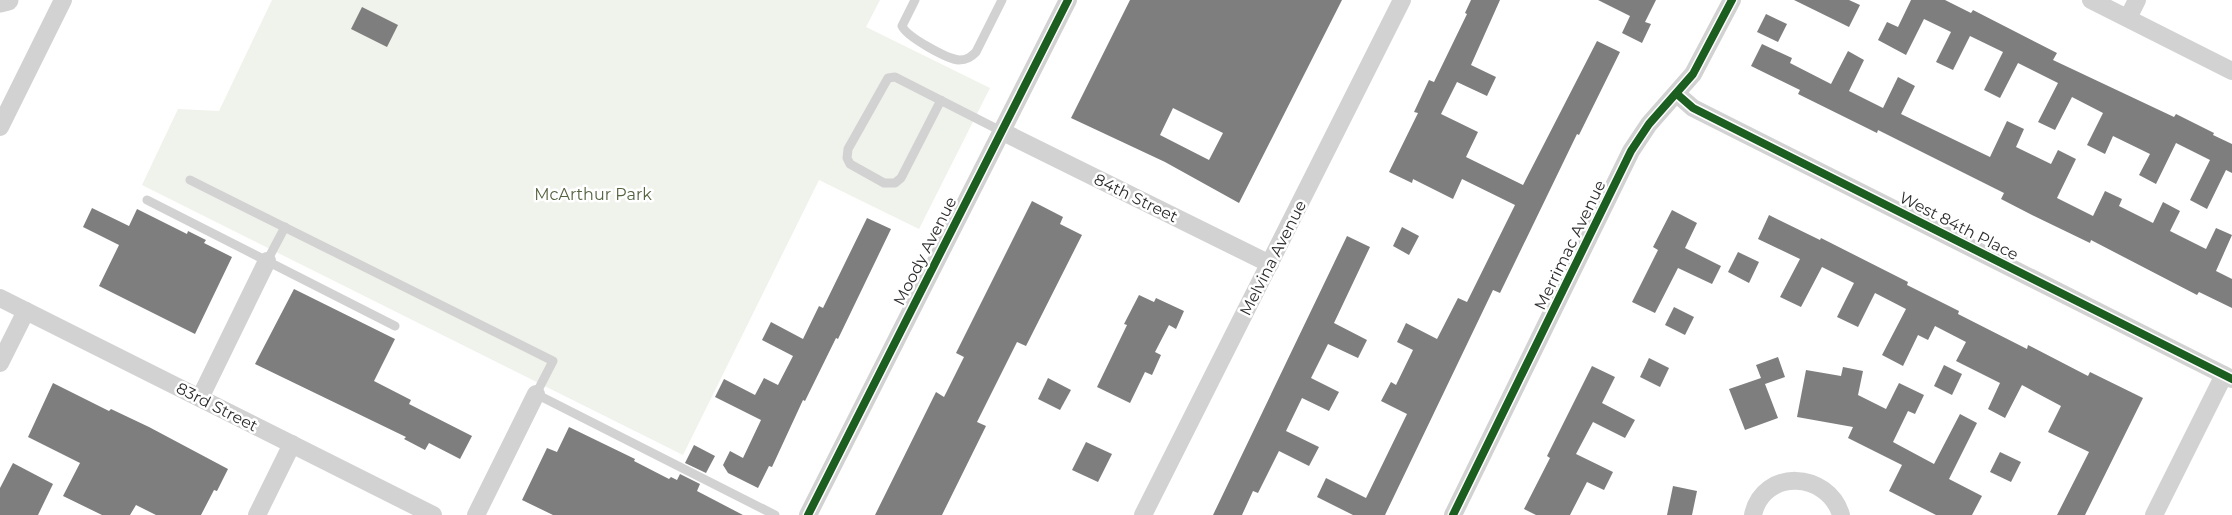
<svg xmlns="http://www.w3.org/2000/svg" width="2232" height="515" font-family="Montserrat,sans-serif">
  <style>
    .park { fill: #f0f3ec }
    .building { fill: #7e7e7e; fill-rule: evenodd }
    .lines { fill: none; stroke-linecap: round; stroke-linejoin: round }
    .service { stroke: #d2d2d2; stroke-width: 9 }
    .minor { stroke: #d2d2d2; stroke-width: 18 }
    .tertiary { stroke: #d2d2d2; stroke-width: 21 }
    .cycleway-casing { stroke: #fff; stroke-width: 11 }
    .cycleway { stroke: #1b5e20; stroke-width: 8 }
    .labels { text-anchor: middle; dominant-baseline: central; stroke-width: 5; stroke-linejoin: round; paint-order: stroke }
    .park-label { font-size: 16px; fill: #546340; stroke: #fff }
    .street-label { font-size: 16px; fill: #2d2d2d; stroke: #fff }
  </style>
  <rect width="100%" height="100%" fill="#fff"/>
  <!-- park -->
  <path class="park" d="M272,0H880L866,27L990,88L919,229L819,180L683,455L142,185L178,109L219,111Z"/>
  <!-- building -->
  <g class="building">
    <path d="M1130,0H1342L1239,203L1165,162L1071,118ZM1173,108L1223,133L1209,160L1160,135Z"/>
    <path d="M1471,0H1500L1471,65L1496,77L1487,96L1457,82L1441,114L1478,132L1466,157L1523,185L1597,41L1620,52L1579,135L1577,134L1500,293L1493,290L1385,515H1353L1317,497L1326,478L1366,498L1407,414L1381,401L1391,382L1396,385L1413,350L1397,342L1406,323L1437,339L1458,298L1467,302L1515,205L1462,179L1453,199L1413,179L1412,183L1389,172L1418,113L1414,112L1429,80L1434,82L1467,14L1465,13Z"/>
    <path d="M1598,0H1656L1645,22L1651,24L1642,43L1622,33L1630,16Z"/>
    <path d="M1794,0H1849L1860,5L1849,27Z"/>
    <path d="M1911,0H1945L1971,13L1973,10L2057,53L2053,60L2174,117L2176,114L2214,133L2213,135L2232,144V173L2226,170L2207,209L2190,200L2210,160L2176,143L2156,184L2139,175L2150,154L2113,136L2105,154L2087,145L2103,113L2072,97L2055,130L2038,122L2058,83L2018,63L2000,98L1984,90L2003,52L1970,36L1953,70L1936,62L1951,32L1924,19L1906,55L1878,40L1887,22L1898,27Z"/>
    <path d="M362,7L398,25L387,47L351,29Z"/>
    <path d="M1766,14L1787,24L1778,42L1757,32Z"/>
    <path d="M1762,44L1792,58L1790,63L1831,84L1848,51L1864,60L1849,91L1883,108L1898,77L1915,86L1901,114L1990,157L2007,121L2024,129L2016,147L2051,164L2058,150L2076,159L2057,198L2093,216L2105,191L2122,199L2119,206L2153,223L2163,202L2180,211L2170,231L2206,249L2216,228L2232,235L2216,271L2232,279V308L2199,292L2197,295L2091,240L2090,243L2032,215L2001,199L2004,193L1878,130L1877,133L1798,94L1800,90L1751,66Z"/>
    <path d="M1032,201L1063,217L1060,224L1082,235L1026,346L1017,342L977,422L986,426L942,515H875L936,392L944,397L964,357L956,353Z"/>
    <path d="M92,208L129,226L137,209L187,234L188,231L206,240L204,243L232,257L195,334L99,286L119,245L83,227Z"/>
    <path d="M1672,210L1697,223L1685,248L1721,266L1712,284L1678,268L1655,313L1632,302L1658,250L1653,247Z"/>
    <path d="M1769,215L1820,240L1821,238L1908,282L1907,285L1959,311L1958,314L2027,349L2028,345L2088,376L2090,372L2143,398L2085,515H2057L2089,452L2048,432L2061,406L2022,385L2005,418L1988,409L2000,383L1956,361L1966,342L1935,326L1928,340L1918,335L1903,366L1882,355L1906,309L1875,293L1858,327L1837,317L1854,283L1822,267L1801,307L1780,297L1800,259L1758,239Z"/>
    <path d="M867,218L891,229L838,339L836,338L805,401L803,400L772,467L769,466L758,488L728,473L723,465L730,451L743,458L761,420L715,397L724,379L755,395L764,378L778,385L793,356L762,340L771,322L803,339L819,306L823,308Z"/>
    <path d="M1402,227L1419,236L1409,255L1393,246Z"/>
    <path d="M1347,236L1370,247L1334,323L1367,340L1358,358L1328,344L1311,378L1339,392L1329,411L1302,398L1286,431L1319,447L1309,466L1279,451L1258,493L1253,491L1242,515H1213Z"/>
    <path d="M1738,252L1759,262L1749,283L1728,272Z"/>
    <path d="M294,289L395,339L374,381L411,400L409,404L472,436L460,459L429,443L425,450L404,439L406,437L255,364Z"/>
    <path d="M1139,295L1154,302L1156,298L1184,311L1176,329L1169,325L1155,352L1161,355L1152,375L1145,372L1130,403L1097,387L1127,325L1124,324Z"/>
    <path d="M1674,307L1694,317L1685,335L1665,325Z"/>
    <path d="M1778,357L1785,377L1765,384L1778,418L1745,430L1729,389L1761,378L1756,365Z"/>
    <path d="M1649,358L1669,368L1660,387L1640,377Z"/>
    <path d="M1944,365L1962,374L1952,395L1934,386Z"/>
    <path d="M1592,366L1615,377L1602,403L1635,420L1625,438L1593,422L1576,454L1613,472L1604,490L1587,482L1570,515H1536L1524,509L1550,458L1547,456Z"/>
    <path d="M1843,367L1863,371L1858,395L1886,409L1899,383L1924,395L1915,414L1908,411L1893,442L1934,464L1960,414L1977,423L1949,479L1982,496L1972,515H1936L1889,491L1902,465L1848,438L1853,427L1797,417L1806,370L1841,376Z"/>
    <path d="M1048,378L1071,390L1060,410L1038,399Z"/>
    <path d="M53,383L109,411L111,409L149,427L228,469L217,491L214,490L201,515H156L136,505L130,515H102L63,496L80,463L28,437Z"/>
    <path d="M569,427L635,459L634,461L669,479L671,477L677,480L680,474L700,484L697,491L743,515H553L522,500L547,448L557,452Z"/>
    <path d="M1086,442L1112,454L1098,482L1072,470Z"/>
    <path d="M694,445L715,456L706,473L685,463Z"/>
    <path d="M2000,452L2021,462L2011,482L1990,472Z"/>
    <path d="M13,463L53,484L38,515H0V488Z"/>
    <path d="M1673,486L1697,491L1692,515H1667Z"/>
  </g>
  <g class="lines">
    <!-- service -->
    <g class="service">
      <path d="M915,0L902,26C907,37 947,59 959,60C967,60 971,57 976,52L1002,0"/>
      <path d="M941,100L901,178L895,183H884L850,164L847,158L848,149L888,78L895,77L1001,131"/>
      <path d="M190,180L553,361L536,394L775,515"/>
      <path d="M147,200L395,326"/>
      <path d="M267,261L285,227"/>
    </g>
    <!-- minor -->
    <g class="minor">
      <path d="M2091,0L2232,71"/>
      <path d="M2128,18L2137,0"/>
      <path d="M1677,94L1693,108L2232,379"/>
      <path d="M0,127L63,0"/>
      <path d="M1001,131L1270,264"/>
      <path d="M0,298L433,515"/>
      <path d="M0,363L26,311"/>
      <path d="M200,398L267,261"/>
      <path d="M257,515L292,444"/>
      <path d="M476,515L536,394"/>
      <path d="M808,515L1068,0"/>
      <path d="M1143,515L1402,0"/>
      <path d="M1453,515L1631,151L1649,124L1693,74L1732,0"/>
      <path d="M1753,515C1763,468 1828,471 1841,515"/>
      <path d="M2154,515L2224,375"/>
    </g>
    <!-- tertiary -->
    <path class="tertiary" d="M0,2L8,0"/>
    <!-- cycleway casing -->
    <g class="cycleway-casing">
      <g id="cycleway">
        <path d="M1677,94L1693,108L2232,379"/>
        <path d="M808,515L1068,0"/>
        <path d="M1453,515L1631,151L1649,124L1693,74L1732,0"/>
      </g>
    </g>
    <!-- cycleway -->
    <use href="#cycleway" class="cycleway"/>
  </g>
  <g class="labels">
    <!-- park labels -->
    <g class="park-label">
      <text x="593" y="194">McArthur Park</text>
    </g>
    <!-- street labels -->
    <g class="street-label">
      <text transform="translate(1136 198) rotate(26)">84th Street</text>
      <text transform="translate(1959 226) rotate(27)">West 84th Place</text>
      <text transform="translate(1570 245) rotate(-64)">Merrimac Avenue</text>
      <text transform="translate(925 251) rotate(-63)">Moody Avenue</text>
      <text transform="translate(1273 258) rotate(-63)">Melvina Avenue</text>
      <text transform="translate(217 407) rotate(27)">83rd Street</text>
    </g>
  </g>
</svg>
